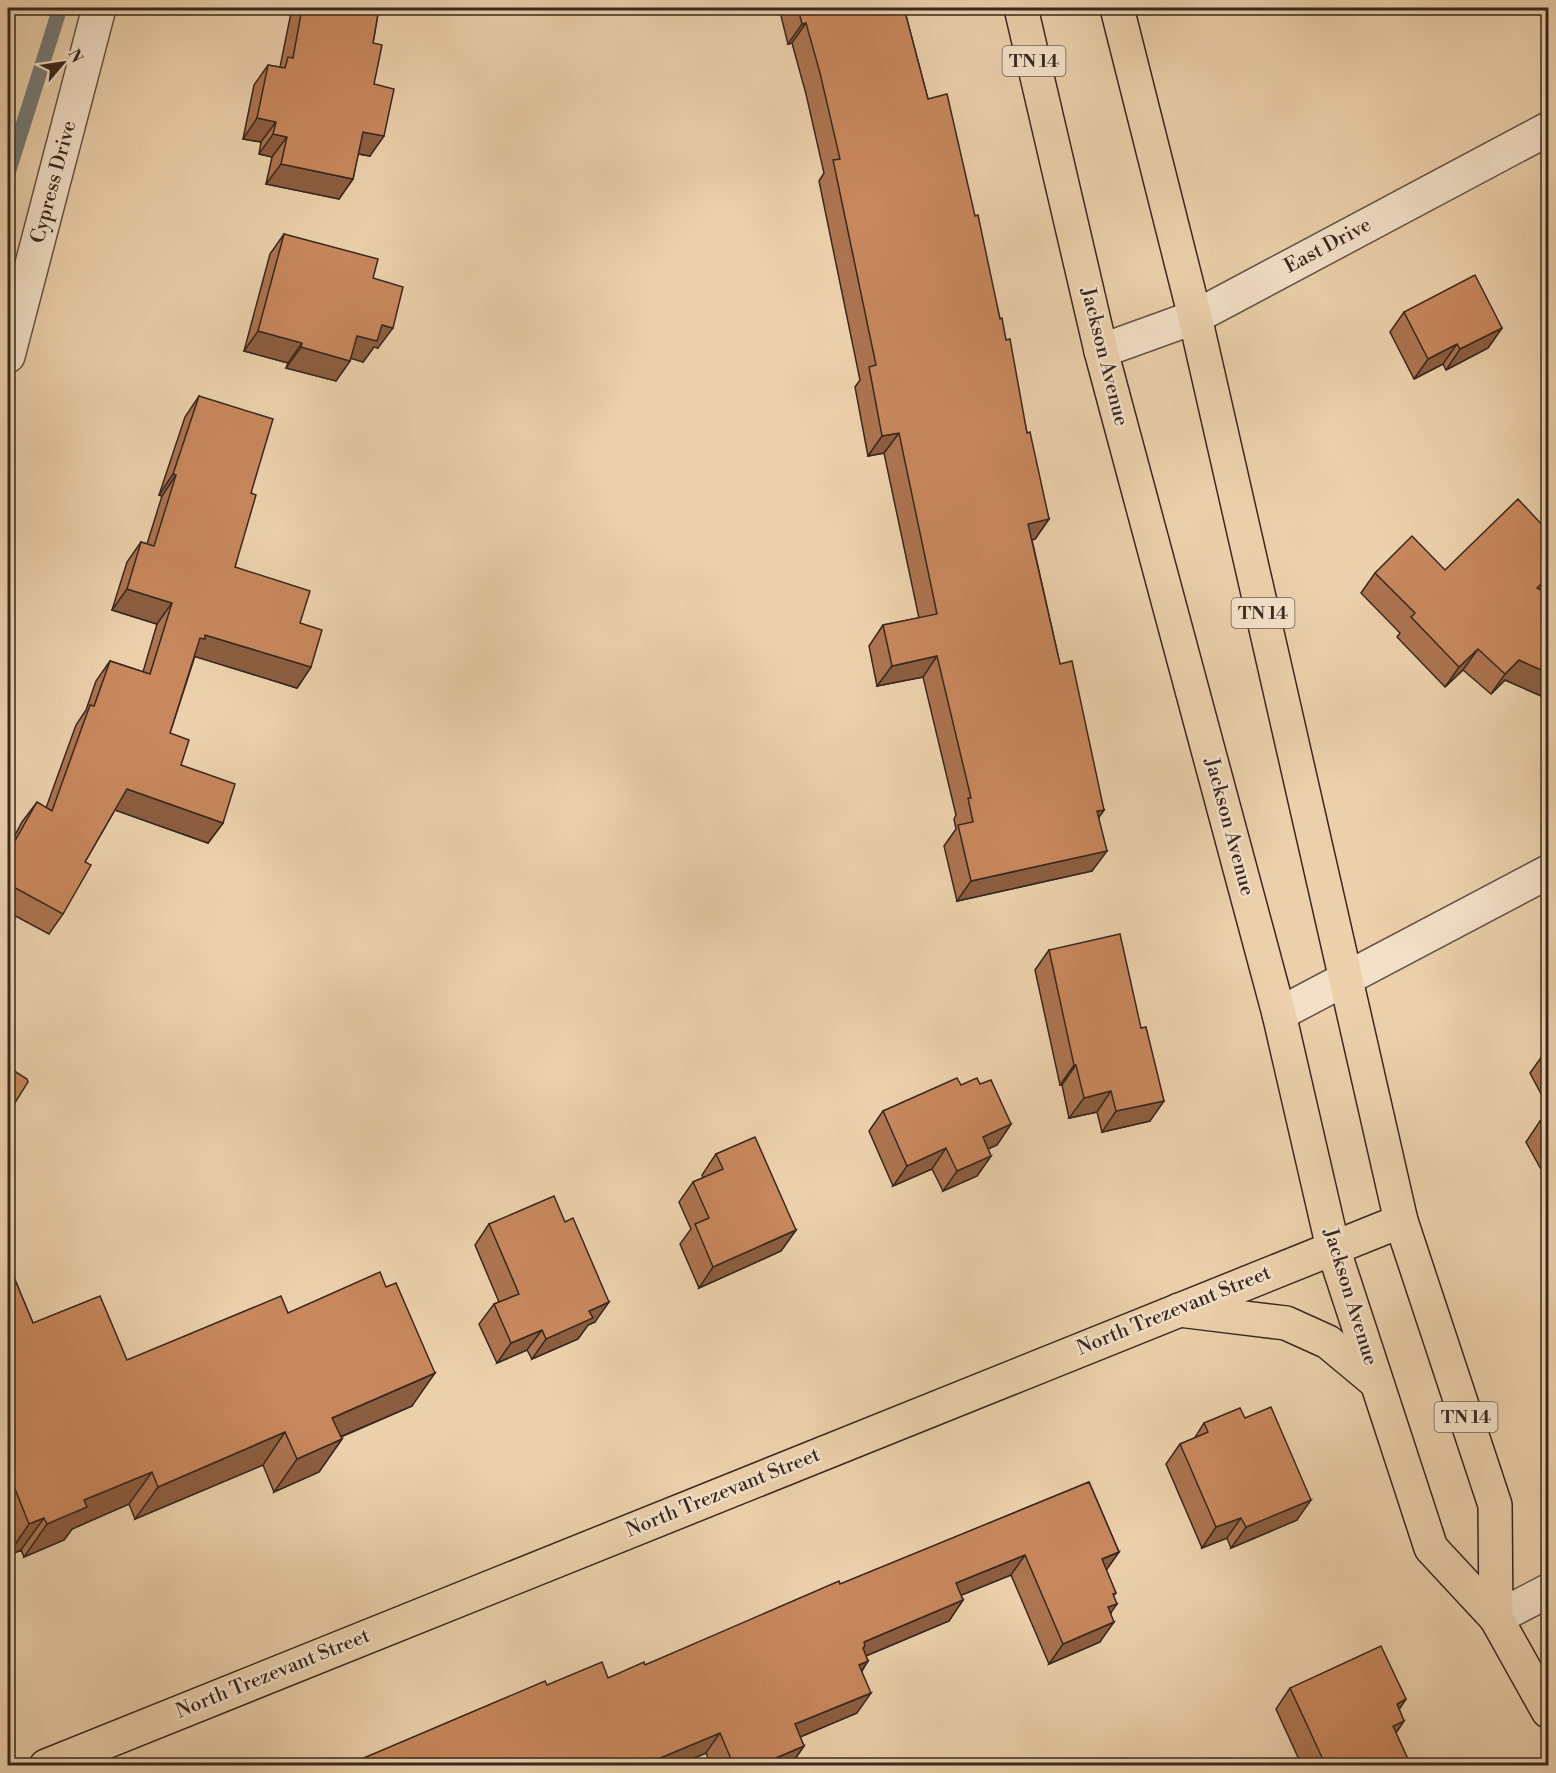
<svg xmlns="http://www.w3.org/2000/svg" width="1556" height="1773" font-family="'Libre Bodoni',serif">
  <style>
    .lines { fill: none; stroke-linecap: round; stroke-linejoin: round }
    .stream { stroke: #747c78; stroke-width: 15 }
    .minor-casing { stroke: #655242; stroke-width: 36 }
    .primary-casing { stroke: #38281f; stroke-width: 36 }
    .minor { stroke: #f2e0c8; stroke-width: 33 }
    .primary { stroke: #ebd0ab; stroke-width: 33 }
    .wall { fill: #ac744f; stroke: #38281f; stroke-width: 1.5 }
    .shaded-wall { fill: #8c5e40; stroke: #38281f; stroke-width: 1.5 }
    .building { fill: #c8875c; stroke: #38281f; stroke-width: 1.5 }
    .labels { text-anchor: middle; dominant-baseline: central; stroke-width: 5; stroke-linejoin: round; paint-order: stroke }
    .shield { fill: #f2e0c8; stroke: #705f52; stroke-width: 1.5 }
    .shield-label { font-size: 18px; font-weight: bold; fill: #38281f }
    .street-label { font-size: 20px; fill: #38281f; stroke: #f2e0c8 }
  </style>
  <rect width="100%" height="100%" fill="#ebd0ab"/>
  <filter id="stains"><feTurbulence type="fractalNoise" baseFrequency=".00333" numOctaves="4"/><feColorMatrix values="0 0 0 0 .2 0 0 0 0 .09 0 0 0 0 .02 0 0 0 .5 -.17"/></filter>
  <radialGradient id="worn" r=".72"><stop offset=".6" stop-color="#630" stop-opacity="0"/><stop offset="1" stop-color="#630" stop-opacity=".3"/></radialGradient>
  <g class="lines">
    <!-- stream -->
    <path class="stream" d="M8,173L60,8"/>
    <!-- minor casing -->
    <g class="minor-casing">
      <g id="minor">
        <path d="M1101,351L1195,317L1548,129"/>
        <path d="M8,356L99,8"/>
        <path d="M1279,1014L1548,872"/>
        <path d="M1496,1618L1548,1591"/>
      </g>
    </g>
    <!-- primary casing -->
    <g class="primary-casing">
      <g id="primary">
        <path d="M1021,8L1101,351L1279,1014L1333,1248L1431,1548L1496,1618L1548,1711"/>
        <path d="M1117,8L1195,317L1401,1221L1495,1505L1496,1618"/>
        <path d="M1179,1310L1286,1323L1328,1342L1376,1382"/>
        <path d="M46,1766L1401,1221"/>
      </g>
    </g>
    <!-- minor -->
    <use href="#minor" class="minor"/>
    <!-- primary -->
    <use href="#primary" class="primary"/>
  </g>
  <!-- wall -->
  <g class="wall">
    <path d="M292,8H379L373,43L374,84L370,156L358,154L353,179L339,199L266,184L272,157L259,154L261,142L243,139L254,85L268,65L280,67Z"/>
    <path d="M779,8H904L928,99L975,216L1000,319L1006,340L1027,433L1049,519L1035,539L1032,540L1060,664L1104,810L1099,817L1092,871L957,901L944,846L956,829L954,819L956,815L923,677L877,686L869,646L883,625L919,618L884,453L868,456L855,387L860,380L819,181L824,173L806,94L792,43L788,44Z"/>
    <path d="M284,234L373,278L378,348L374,347L363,362L351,358L350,361L336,381L286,368L288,363L244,351L270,254Z"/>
    <path d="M1404,312L1502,328L1488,348L1446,370L1443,364L1414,379L1390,332Z"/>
    <path d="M199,396L251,493L235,567L300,623L311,667L297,688L195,656L170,733L181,765L223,823L208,843L115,810L85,862L63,914L49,934L8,912V848L22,822L37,802L46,808L76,725L86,710L96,681L110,661L143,672L157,624L112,610L127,562L141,542L147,544L162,496L159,495L185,417Z"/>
    <path d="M1375,573L1548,584L1541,591L1548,594V699L1505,680L1491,694L1463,670L1445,687L1397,637L1400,633L1361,593Z"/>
    <path d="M1049,950L1150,1121L1102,1132L1097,1112L1069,1118L1062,1085H1060L1035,970Z"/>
    <path d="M1548,1036V1107L1530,1073L1545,1052L1542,1046Z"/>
    <path d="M980,1084L1011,1124L997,1145L988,1149L991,1156L977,1176L943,1191L932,1169L893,1186L869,1131L883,1111L961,1085Z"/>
    <path d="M1548,1117V1182L1526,1142L1540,1121Z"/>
    <path d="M716,1154L796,1230L781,1251L699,1288L680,1244L691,1229L679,1202L693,1182L703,1178L702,1175Z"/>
    <path d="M489,1224L595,1322L588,1325L578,1339L532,1359L527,1350L497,1363L479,1324L494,1304L499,1302L475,1245Z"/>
    <path d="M8,1263L33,1323L127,1360L288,1313L412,1406L341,1437L342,1439L319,1472L274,1492L263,1465L135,1519L129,1504L72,1529L64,1540L24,1557L21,1550L8,1556Z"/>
    <path d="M1245,1418L1297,1520L1231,1548L1227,1538L1202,1548L1166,1464L1180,1444L1194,1439L1204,1423Z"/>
    <path d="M1089,1482L1119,1552L1106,1570L1116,1593L1113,1596L1111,1613L1100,1642L1049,1664L1011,1575L961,1595L963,1600L949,1621L866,1656L868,1661L862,1671L857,1713L800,1737L804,1746L790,1766H711L706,1753L676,1766H345L547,1685L608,1678L645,1665Z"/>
    <path d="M1290,1688L1406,1699L1399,1709L1404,1721L1396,1733L1411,1766H1302L1276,1709Z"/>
  </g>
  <!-- shaded-wall -->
  <g class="shaded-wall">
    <path d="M806,23L792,43L788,44L802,24Z"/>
    <path d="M257,118L276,122L261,142L243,139Z"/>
    <path d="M363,132L384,136L370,156L349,152Z"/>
    <path d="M273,134L287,137L272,157L259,154Z"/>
    <path d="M281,164L353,179L339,199L266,184Z"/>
    <path d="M382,325L393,328L378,348L374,347L363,362L343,356L357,336Z"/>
    <path d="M1502,328L1488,348L1446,370L1460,349Z"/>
    <path d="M258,331L302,343L288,363L244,351Z"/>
    <path d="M1457,344L1443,364L1414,379L1428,359Z"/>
    <path d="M301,347L350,361L336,381L286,368Z"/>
    <path d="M899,433L884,453L868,456L882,436Z"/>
    <path d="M173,474L176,475L162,496L159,495Z"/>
    <path d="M1049,519L1035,539L1014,544L1028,524Z"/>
    <path d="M1548,577V584L1522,609L1537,588Z"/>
    <path d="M127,589L172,603L157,624L112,610Z"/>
    <path d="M205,635L311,667L297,688L193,656L200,638Z"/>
    <path d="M1478,649L1463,670L1445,687L1459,667Z"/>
    <path d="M937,656L923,677L877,686L892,666Z"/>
    <path d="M1519,660L1548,673V699L1505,680L1491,694L1505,674Z"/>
    <path d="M127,789L223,823L208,843L112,809Z"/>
    <path d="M1104,810L1090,830L1097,811Z"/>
    <path d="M1107,851L1092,871L957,901L971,881Z"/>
    <path d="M1074,1065H1076L1062,1085H1060Z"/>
    <path d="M1111,1091L1097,1112L1069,1118L1084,1098Z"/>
    <path d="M1164,1101L1150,1121L1102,1132L1116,1111Z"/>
    <path d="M1011,1124L997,1145L969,1157L983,1137Z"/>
    <path d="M946,1148L932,1169L893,1186L907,1166Z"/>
    <path d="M991,1156L977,1176L943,1191L957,1171Z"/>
    <path d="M796,1230L781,1251L699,1288L713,1267Z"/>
    <path d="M609,1302L595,1322L588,1325L578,1339L532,1359L546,1339L589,1311Z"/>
    <path d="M542,1330L527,1350L497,1363L511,1343Z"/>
    <path d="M435,1373L412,1406L309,1450L332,1418Z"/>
    <path d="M285,1432L263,1465L135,1519L158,1487Z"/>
    <path d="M342,1439L319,1472L274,1492L297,1459Z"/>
    <path d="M152,1472L129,1504L72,1529L64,1540L24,1557L47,1524L84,1500Z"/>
    <path d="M1311,1500L1297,1520L1231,1548L1246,1527Z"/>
    <path d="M44,1518L21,1550L8,1556V1555L29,1524Z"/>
    <path d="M1241,1518L1227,1538L1202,1548L1216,1527Z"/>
    <path d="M1119,1552L1105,1572L1102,1559Z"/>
    <path d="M1025,1555L1011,1575L942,1603L956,1583Z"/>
    <path d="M963,1600L949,1621L856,1660L864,1642Z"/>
    <path d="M1117,1604L1103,1624L1108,1607Z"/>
    <path d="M1114,1622L1100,1642L1049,1664L1063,1644Z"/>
    <path d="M868,1661L854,1682L859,1665Z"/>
    <path d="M871,1693L857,1713L781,1745L795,1724Z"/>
    <path d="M1406,1699L1392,1720L1397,1704Z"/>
    <path d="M1404,1721L1390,1741L1393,1726Z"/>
    <path d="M720,1733L706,1753L676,1766H641Z"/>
    <path d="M804,1746L790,1766H757Z"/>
  </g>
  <!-- building -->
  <g class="building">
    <path d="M302,8H379L373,43L382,45L374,84L394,89L384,136L363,132L353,179L281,164L287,137L273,134L276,122L257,118L268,65L285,68L288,57L293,58Z"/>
    <path d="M798,8H904L928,99L947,94L975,216L978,215L1000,319L1002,318L1006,340L1010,339L1027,433L1030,432L1049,519L1028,524L1060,664L1072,661L1104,810L1097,811L1107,851L971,881L958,825L973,822L968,798H971L937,656L892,666L883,625L937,614L899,433L882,436L869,367L876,365L833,160L840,159L820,73L806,23L802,24Z"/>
    <path d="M284,234L378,259L373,278L403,287L393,328L382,325L377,341L357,336L350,361L301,347L302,343L258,331Z"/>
    <path d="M1475,275L1502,328L1460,349L1457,344L1428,359L1404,312Z"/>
    <path d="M199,396L273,419L251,493L256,495L235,567L310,591L300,623L322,630L311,667L205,635V639L200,638L170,733L189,740L181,765L235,784L223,823L127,789L85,862L91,865L63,914L8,884V853L37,802L52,811L90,705L94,706L110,661L150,674L172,603L127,589L141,542L154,546L176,475L173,474Z"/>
    <path d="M1518,499L1548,531V577L1537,588L1548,594V673L1519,660L1505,674L1478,649L1459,667L1411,617L1415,613L1375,573L1412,536L1445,570Z"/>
    <path d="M1120,934L1141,1028L1146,1027L1164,1101L1116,1111L1111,1091L1084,1098L1076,1065H1074L1049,950Z"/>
    <path d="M1548,1050V1061L1544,1052Z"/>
    <path d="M8,1067L27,1079L28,1082L8,1114Z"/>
    <path d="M957,1078L961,1085L977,1078L980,1084L991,1080L1011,1124L983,1137L991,1156L957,1171L946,1148L907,1166L883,1111Z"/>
    <path d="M1548,1117V1136L1540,1121Z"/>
    <path d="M755,1137L796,1230L713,1267L695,1224L709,1218L693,1182L723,1169L716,1154Z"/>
    <path d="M554,1196L565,1222L573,1218L609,1302L589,1311L593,1318L546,1339L542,1330L511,1343L494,1304L519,1294L489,1224Z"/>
    <path d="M8,1263L33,1323L100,1296L127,1360L281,1296L288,1313L380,1272L386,1287L396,1283L435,1373L332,1418L342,1439L297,1459L285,1432L158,1487L152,1472L84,1500L87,1507L47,1524L44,1518L29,1524L8,1471Z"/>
    <path d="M1271,1407L1311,1500L1246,1527L1241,1518L1216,1527L1180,1444L1208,1432L1204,1423L1240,1408L1245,1418Z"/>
    <path d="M1089,1482L1119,1552L1102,1559L1116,1593L1113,1594L1117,1604L1108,1607L1114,1622L1063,1644L1025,1555L956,1583L963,1600L864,1642L865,1646L863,1648L868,1661L859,1665L871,1693L795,1724L804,1746L757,1766H734L720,1733L641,1766H345L545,1681L547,1685L602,1662L608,1678L644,1662L645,1665L839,1581L840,1584Z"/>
    <path d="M1381,1646L1406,1699L1397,1704L1404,1721L1393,1726L1411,1766H1326L1290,1688Z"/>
  </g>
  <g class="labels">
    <!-- shield labels -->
    <g class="shield">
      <rect x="1002.5" y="46" width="63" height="30" rx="4.5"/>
      <rect x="1231.5" y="598" width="63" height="30" rx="4.5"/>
      <rect x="1434.5" y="1402" width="63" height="30" rx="4.5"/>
    </g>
    <g class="shield-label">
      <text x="1034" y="61">TN 14</text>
      <text x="1263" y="613">TN 14</text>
      <text x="1466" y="1417">TN 14</text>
    </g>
    <!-- street labels -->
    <g class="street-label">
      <text transform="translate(54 182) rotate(-75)">Cypress Drive</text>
      <text transform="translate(1328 246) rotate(-28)">East Drive</text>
      <text transform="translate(1104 357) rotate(76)">Jackson Avenue</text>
      <text transform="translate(1229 827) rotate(75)">Jackson Avenue</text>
      <text transform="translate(1350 1297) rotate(73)">Jackson Avenue</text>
      <text transform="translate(1174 1311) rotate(-22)">North Trezevant Street</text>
      <text transform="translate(723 1493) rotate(-22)">North Trezevant Street</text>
      <text transform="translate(273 1674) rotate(-22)">North Trezevant Street</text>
    </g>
  </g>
  <!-- margin -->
  <rect width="1556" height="1773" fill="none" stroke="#ebd0ab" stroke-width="30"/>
  <rect x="9" y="9" width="1538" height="1755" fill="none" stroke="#38281f" stroke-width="3"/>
  <rect x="15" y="15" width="1526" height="1743" fill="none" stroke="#38281f" stroke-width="1.5"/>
  <!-- north arrow -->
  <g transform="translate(63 63) rotate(61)" stroke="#f2e0c8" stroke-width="4.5" paint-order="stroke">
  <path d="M0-4.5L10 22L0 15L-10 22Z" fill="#38281f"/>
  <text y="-9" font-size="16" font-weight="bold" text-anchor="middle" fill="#38281f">N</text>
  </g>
  <rect width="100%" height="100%" filter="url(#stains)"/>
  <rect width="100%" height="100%" fill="url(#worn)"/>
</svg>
